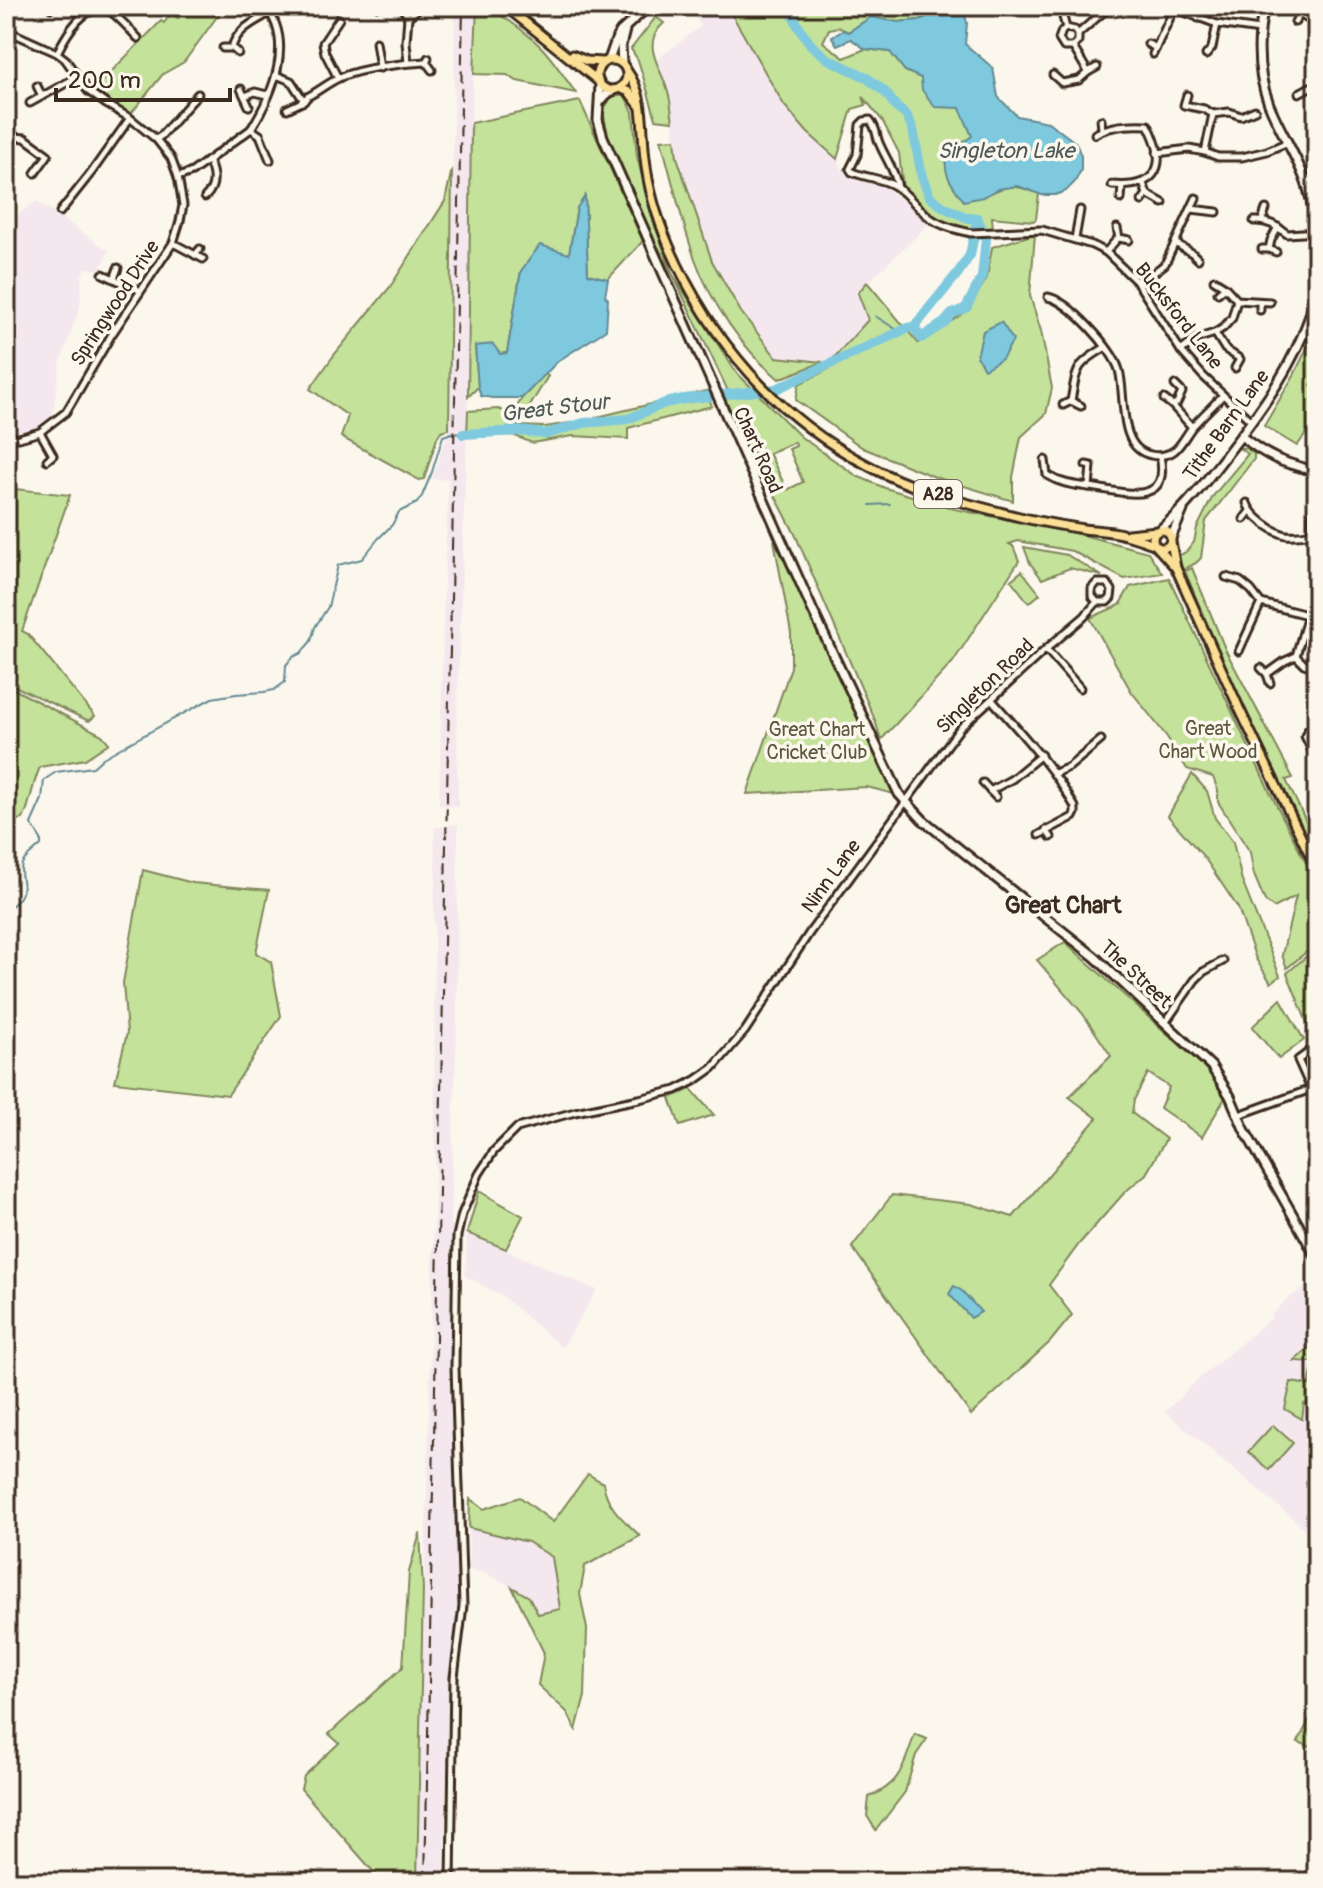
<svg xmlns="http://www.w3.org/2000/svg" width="1323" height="1888" font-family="Pangolin,sans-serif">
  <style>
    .built { fill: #f4e8ee }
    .green { fill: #c4e29a; stroke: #80865c; stroke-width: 2; fill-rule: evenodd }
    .water { fill: #7fc9df; stroke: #648992; stroke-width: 2 }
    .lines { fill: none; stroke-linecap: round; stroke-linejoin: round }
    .stream { stroke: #648992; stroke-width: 2 }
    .river { stroke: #7fc9df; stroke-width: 10 }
    .street-casing { stroke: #3b2a1e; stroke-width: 11 }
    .secondary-casing { stroke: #3b2a1e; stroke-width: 13 }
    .primary-casing { stroke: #3b2a1e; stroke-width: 13 }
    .street { stroke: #fbf7ec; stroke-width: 5 }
    .secondary { stroke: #fbf7ec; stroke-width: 7 }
    .primary { stroke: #fbdf96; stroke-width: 7 }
    .rail { stroke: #3b2a1e; stroke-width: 2; stroke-dasharray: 12 6; stroke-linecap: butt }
    .labels { text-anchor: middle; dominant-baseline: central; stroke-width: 7; stroke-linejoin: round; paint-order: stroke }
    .shield { fill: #fbf7ec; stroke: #75685c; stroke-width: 2 }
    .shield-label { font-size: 18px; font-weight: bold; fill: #3b2a1e }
    .street-label { font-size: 20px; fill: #3b2a1e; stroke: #fbf7ec }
    .park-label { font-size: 20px; fill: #5d583d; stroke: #fbf7ec }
    .water-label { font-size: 22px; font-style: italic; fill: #4f5a58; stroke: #fbf7ec }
    .quarter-label { font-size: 24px; font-weight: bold; fill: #3b2a1e; stroke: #fbf7ec }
  </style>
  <rect width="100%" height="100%" fill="#fbf7ec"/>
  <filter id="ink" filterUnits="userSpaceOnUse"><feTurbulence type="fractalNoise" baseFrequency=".0125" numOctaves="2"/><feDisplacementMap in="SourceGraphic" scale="16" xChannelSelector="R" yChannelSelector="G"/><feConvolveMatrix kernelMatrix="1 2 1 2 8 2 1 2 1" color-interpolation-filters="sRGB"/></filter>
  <g filter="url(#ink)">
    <!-- built -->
    <g class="built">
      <path d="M455,6H477L471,123L468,397L457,716L458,807L439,805L444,578L449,479H432L449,429Z"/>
      <path d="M686,6H727L784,105L807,132L837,159L846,175L882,184L930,223L858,292L869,320L830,362L776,357L741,312L712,261L677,157L669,91L656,60L701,26Z"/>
      <path d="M37,201L109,251L99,271L86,267L82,274L80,307L60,364L54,407L51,416L39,426L23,433H6V233L19,213Z"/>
      <path d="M458,824L457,1026L450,1224L455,1226L452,1241L460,1601L449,1677L444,1882H417L435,1178L434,896L436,881L434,828Z"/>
      <path d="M467,1233L597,1290L562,1348L501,1295L465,1276Z"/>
      <path d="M1317,1280V1533H1310L1165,1412L1195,1382L1271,1318L1272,1314L1286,1300Z"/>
      <path d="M469,1527L528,1542L552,1557L559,1608L538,1614L529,1597L486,1573L469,1570Z"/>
    </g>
    <!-- green -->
    <g class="green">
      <path d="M187,6L224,7L184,62L163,74L130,115L94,89L161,21L164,23L171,13L178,18Z"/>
      <path d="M477,6C494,6 529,35 541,47C554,60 565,79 576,93L517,81L507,75L474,74Z"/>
      <path d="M727,6H947L920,20L898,22L871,17L848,32L839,27L829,29L823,42L844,58L865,49L890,52L905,71L921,78L960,108L973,136L983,197C1007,184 1015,184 1039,194L1036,219L1033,221L992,217L993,228L963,231L939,219L903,188L899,153L882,120L863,97L866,105L852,109L837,159L807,132L784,105Z"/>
      <path d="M656,17L664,23C640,44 660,65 667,89C671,99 671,111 673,121L656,119L638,60L631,49Z"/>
      <path d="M612,96H625L633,112L637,156L653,220L673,275L736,372L801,437L857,476L885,488L959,510L1067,531L1148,552L1162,573L1124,579L1072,551L1018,541L1009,544L1013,546L1019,561L953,662L881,740L875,720L795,534L725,399L728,391L673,275L647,226L610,144L603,111ZM795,442L796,446L789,449L803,482L787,490L769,453Z"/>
      <path d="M580,101L643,241L608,279L588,275L585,198L577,208L569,255L521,271L507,353L500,354L475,346L478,387L468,397L471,123Z"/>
      <path d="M675,139L677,157L712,261L741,312L776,357L823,362L779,379C743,350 711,303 695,259C681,220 672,179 661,140Z"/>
      <path d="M452,169L449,429L441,431L437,438L424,479L419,480L341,437L348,416L310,389L334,355L390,287L445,201Z"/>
      <path d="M1035,234L1030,296L1041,331L1052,388L1046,414L1021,437L1013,477V501L935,477L863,448L796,400L799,384L831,368L830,362L868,320L858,293L867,282L918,343L970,309L973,301L987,278L992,247Z"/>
      <path d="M1315,332L1317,333V373L1311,385L1317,388V419L1297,446L1264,426L1294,375Z"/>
      <path d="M545,374L548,376L518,426L545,427L576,422L706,391L712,406L628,428V439L573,436L532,443L513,435L467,436L468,411L498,409L510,413L515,410L522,398Z"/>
      <path d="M1239,448H1246L1254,454V459L1206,521L1201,558L1196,563L1183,570L1178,556L1186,552L1194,542L1197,528L1213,496L1248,454Z"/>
      <path d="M6,488L70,495L22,631L28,634L95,716L89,721L6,682Z"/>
      <path d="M774,540L824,640L894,794L867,787L747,794L791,667V633Z"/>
      <path d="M1024,547L1067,555L1102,576L1070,568L1042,579L1030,563Z"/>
      <path d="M1192,568L1225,649L1293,778L1286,780L1317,844V863L1212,637L1185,571Z"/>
      <path d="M1022,571L1040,594L1029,603L1011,580Z"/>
      <path d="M1169,578L1269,790L1317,885V943L1287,968L1282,955L1296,896L1274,908L1265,901L1254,875L1250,852L1218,802V791L1213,777L1187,769L1167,737L1131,691L1090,618L1122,604L1121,602L1130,587Z"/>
      <path d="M6,685L102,735L109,743L85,759L40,767C32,785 31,803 23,819L12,821L6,813Z"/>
      <path d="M1192,774L1207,791L1215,818L1233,842L1242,881L1280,976L1271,983L1256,959L1238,908L1204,857L1168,816Z"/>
      <path d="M143,870L193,883L269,890L256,953L271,962L281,1016L228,1095L115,1082L127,1033L123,983Z"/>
      <path d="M1065,942L1203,1066L1217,1082L1225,1098L1202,1137L1160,1108L1169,1087L1148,1073L1134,1100L1132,1113L1166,1139L1146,1174L1125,1192L1079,1244L1049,1285L1072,1315L1050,1342L971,1415L852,1247L892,1195L971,1204L1013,1217L1097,1118L1069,1097L1111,1056L1083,1014L1037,960Z"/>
      <path d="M1317,947V1026L1310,1030L1287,973Z"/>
      <path d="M1281,999L1304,1040L1279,1059L1252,1027Z"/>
      <path d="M691,1089L714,1115L680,1126L670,1098Z"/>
      <path d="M479,1191L523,1216L506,1249L467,1233Z"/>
      <path d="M1317,1329V1420L1316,1403L1304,1404L1302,1419L1285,1409L1291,1382L1309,1385L1314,1362L1294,1361L1309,1348L1310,1334Z"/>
      <path d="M1273,1425L1293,1443L1269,1470L1248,1452Z"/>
      <path d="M588,1474L603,1483C608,1509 622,1518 640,1536L585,1566L580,1594L587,1629L585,1696L576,1730L567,1712L538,1685L544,1653L512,1587L529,1597L538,1614L560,1609L552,1557L528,1542L469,1528L470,1499L484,1509L520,1497L553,1522Z"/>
      <path d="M420,1533L423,1589L417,1882H379L378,1877L301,1789L304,1776L339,1743L329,1734L403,1667L409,1572Z"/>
      <path d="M1317,1705V1749L1298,1742Z"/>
      <path d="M915,1734L927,1739L916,1755L905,1792L876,1830L867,1816L869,1797C902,1784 903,1765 915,1734Z"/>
    </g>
    <!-- water -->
    <g class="water">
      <path d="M947,6H957L964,10L967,23L965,44L993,68L998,97L1017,116L1048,122L1076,143L1081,156V170L1075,182L1066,191L1055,195H1042L1018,186L998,189L983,197L964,201C954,188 938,169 950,152C955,146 966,141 972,136L960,108L935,107L922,90L921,78L905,71L890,52L865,49L851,39L837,45L832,37L844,30L848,32L871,17L898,22L920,20Z"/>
      <path d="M585,196L588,274L608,279L605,296L608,299L606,330L558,361L522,398H492L481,396L478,387L475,346L493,344L500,354L507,353L521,271L540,245L569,254L577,208Z"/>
      <path d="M1001,322L1013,340L1002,359L984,369L977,356L983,331Z"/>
      <path d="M954,1286L962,1291L981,1312L971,1318L949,1294Z"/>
    </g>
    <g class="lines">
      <!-- stream -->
      <g class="stream">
        <path d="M875,316L899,331L908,328"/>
        <path d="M870,505L890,504"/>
        <path d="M6,912C10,906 16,903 20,897C27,887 18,875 22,864C25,857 35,851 41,845V839L31,824L42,799L44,780L56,772L93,767L103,758L124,746L212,698L236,694L264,692L274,690L285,682L286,665L293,657L301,653L311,641L315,627L328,607L338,565L362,559L378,539L392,525L399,512L417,503L422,496L432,472L443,436L452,433L463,434"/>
      </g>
      <!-- river -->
      <g class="river">
        <path d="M914,327L958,273L970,255L976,225"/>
        <path d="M463,434L520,431L546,434L584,423L628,419L665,403L684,399L776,389L908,328L914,327L921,338L944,323L952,314L966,308L982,277L986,239L977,218H968L945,208L930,197L922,177L913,129L907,116L897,108L885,92L866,77L828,59L811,45L798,26L789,6"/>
      </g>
      <!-- street casing -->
      <g class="street-casing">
        <g id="street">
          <path d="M71,6L80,14"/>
          <path d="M378,6H379"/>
          <path d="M401,6L408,17"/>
          <path d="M1063,6V17L1066,28L1062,31L1059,39L1064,47H1073L1078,41V34L1075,30L1066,28"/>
          <path d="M1168,6L1217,24L1260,30"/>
          <path d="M51,8L52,6"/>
          <path d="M1301,15L1308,19"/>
          <path d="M1198,18L1201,6"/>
          <path d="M6,20L12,6"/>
          <path d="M1295,22L1305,6"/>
          <path d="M6,30L57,53L65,59L88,91L106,104L130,118L156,139L171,158L178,177L183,205L180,221L173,243L112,334L66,412L40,432L19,438H6"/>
          <path d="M1078,34L1110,6"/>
          <path d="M376,42L380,68"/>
          <path d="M1148,44L1156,48"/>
          <path d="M223,48H232L238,53"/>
          <path d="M232,48C236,29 255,22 271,12"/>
          <path d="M57,53C66,35 85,0 110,11C120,18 129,29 138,38"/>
          <path d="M1153,54L1174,9"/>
          <path d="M1206,55L1212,48L1217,24"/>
          <path d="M428,58L426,62L432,70"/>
          <path d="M408,63L406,42L408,17L422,6"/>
          <path d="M1088,72L1097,67"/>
          <path d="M276,75L291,81L304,101"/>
          <path d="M1053,75L1062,83L1079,80L1088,72L1073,47"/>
          <path d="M338,78L325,53L323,43L339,19"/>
          <path d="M37,86L42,96"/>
          <path d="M241,89L249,106"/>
          <path d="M1299,93L1310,87L1317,85"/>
          <path d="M1187,95L1184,105L1204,109L1213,114L1229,112L1241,116L1255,110"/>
          <path d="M245,96L255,92L267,95"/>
          <path d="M30,103L77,77"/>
          <path d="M287,109L304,101L307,97C319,91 329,82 341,77C363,68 402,63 426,62"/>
          <path d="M1101,120L1102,129"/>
          <path d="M251,129L260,135L270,160"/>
          <path d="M1095,134C1110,125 1130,124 1148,125C1169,165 1158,189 1112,185"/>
          <path d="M6,136L25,138L48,155L35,173"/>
          <path d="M156,139L161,136L198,94"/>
          <path d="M1205,152L1213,114"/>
          <path d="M1157,153L1189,149L1205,152L1218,157H1242L1267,151L1288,142"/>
          <path d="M178,177L192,172L251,129C273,94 295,42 265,6"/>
          <path d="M1306,181L1317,176"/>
          <path d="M1143,183L1147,194L1163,203"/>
          <path d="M898,188C896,172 886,159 880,145C875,135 878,130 870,120L864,121L860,125L857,155L850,169L852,172C866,178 882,178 895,186C908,194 917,208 929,217C940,226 957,230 971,233L1042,230L1092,245L1106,252L1137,282L1181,351L1203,376L1252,422"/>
          <path d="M205,197C217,186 214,173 208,160"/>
          <path d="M1121,199L1122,186"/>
          <path d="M1142,201L1147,194"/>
          <path d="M1191,209L1217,212"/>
          <path d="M60,212L91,173L130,118"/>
          <path d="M1262,220L1266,209"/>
          <path d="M1254,221C1267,220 1277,226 1287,234L1317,232"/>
          <path d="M1117,228L1119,238L1129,240"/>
          <path d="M1075,239L1080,210"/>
          <path d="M173,243L203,259"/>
          <path d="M1175,243L1192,253L1198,259"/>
          <path d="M1262,249H1269L1276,252"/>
          <path d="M1269,249L1271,240L1278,227"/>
          <path d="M1106,252L1118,238"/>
          <path d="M195,255L200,249"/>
          <path d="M103,274L139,290"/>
          <path d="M114,279L118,268"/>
          <path d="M1214,280L1225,287L1237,300L1270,302"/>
          <path d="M1137,282L1152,274L1165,264L1196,198"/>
          <path d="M1218,293L1225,287"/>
          <path d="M1048,297C1069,301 1113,349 1119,370C1126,394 1117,449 1151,455C1159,457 1169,455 1175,450C1182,444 1187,433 1193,426C1203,415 1214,405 1223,395"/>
          <path d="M1260,302V310"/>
          <path d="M1215,333L1225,349L1240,359L1235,368"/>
          <path d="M1181,351L1196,339L1215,333L1223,328L1232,318L1237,300"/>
          <path d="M1164,399L1172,405L1192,427"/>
          <path d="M1071,401C1077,368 1075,365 1106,347"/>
          <path d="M1063,405L1071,401L1081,406"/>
          <path d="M1172,405L1177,403L1182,392L1175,385"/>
          <path d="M40,432L53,455L47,460"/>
          <path d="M1045,460L1047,475C1063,485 1077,485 1096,488C1125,493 1171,506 1160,456"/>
          <path d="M1086,465L1091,466L1089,487"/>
          <path d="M1247,503C1251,516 1273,532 1286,535C1295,536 1303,535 1312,533"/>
          <path d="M1244,519L1250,511"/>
          <path d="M1226,577L1240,581L1251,590L1261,603L1307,615"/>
          <path d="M1046,649L1080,688"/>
          <path d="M1239,651L1261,603"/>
          <path d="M1296,656L1304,664L1317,668"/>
          <path d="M1261,668L1267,674L1285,661L1296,656C1303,630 1313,604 1316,577C1319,547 1305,527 1317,497"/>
          <path d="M1267,674L1270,683"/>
          <path d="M992,700C1022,734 1053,767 1075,807V813L1073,817L1039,835"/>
          <path d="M1317,725L1308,730L1305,736L1317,761"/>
          <path d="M1055,773L1069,767L1101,740"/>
          <path d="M983,783L996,797"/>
          <path d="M990,791L1012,779L1041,755"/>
          <path d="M1046,830L1051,837"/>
          <path d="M1165,1023L1195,980L1203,972L1223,961"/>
          <path d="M1239,1115L1311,1089L1298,1060L1309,1052"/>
          <path d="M451,1882L454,1677L463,1606L455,1367L457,1236L462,1214L479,1174L494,1151L517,1128L575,1112L639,1099L676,1090L696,1080L713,1068L745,1031L810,932L960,728L1046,649L1084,617L1097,602H1107L1111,598L1112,590L1107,583H1097L1092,588V596L1097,602"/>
        </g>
      </g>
      <!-- secondary casing -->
      <g class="secondary-casing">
        <g id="secondary">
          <path d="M1264,6C1257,38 1257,73 1269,104C1279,129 1294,152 1304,177C1311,194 1314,213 1317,231"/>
          <path d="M609,60L617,37L621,31L649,6"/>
          <path d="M622,63L621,46L625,30"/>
          <path d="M600,84L598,120L603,137L812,609L899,794L923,820L1095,957L1211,1066L1230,1096L1244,1129L1317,1258"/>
          <path d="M600,102L607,94L614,90"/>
          <path d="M1241,436C1270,459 1282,462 1317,472"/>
          <path d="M1161,529C1192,502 1215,469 1240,437C1267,401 1293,364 1308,321C1314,303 1315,285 1317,267"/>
          <path d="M1171,538L1183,510"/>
        </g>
      </g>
      <!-- primary casing -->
      <g class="primary-casing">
        <g id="primary">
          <path d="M505,6L597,80"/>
          <path d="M572,55L587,61L602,62"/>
          <circle cx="612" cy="75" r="15"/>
          <path d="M627,71C646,97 641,128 645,158C648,188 657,218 669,246C709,339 778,419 869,466C909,488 956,501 1000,512C1025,519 1052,524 1077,528C1093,531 1110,530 1125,535C1135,537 1144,541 1154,544"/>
          <path d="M620,88L629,92L640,106"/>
          <circle cx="1162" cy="539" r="9"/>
          <path d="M1128,534L1157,531"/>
          <path d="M1171,542L1176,568L1239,708L1317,870"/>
          <path d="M1157,547L1175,567"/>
        </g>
      </g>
      <!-- street -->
      <use href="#street" class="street"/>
      <!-- secondary -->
      <use href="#secondary" class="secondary"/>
      <!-- primary -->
      <use href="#primary" class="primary"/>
      <!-- rail -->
      <path class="rail" d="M425,1882L463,6"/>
    </g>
  </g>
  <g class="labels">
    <!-- shield labels -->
    <rect class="shield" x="914" y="480" width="48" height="28" rx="6"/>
    <g class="shield-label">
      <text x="938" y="494">A28</text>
    </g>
    <!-- street labels -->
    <g class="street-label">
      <text transform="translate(115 303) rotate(-57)">Springwood Drive</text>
      <text transform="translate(1179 316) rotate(52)">Bucksford Lane</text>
      <text transform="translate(1226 425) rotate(-54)">Tithe Barn Lane</text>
      <text transform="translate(758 450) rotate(66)">Chart Road</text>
      <text transform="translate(985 686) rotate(-44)">Singleton Road</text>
      <text transform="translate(831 876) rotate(-54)">Ninn Lane</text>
      <text transform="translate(1136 974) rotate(43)">The Street</text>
    </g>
    <!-- park labels -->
    <g class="park-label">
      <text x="1208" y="728">Great<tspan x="1208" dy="23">Chart Wood</tspan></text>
      <text x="817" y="729">Great Chart<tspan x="817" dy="23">Cricket Club</tspan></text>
    </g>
    <!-- water labels -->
    <g class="water-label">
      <text x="1006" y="151">Singleton Lake</text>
      <text transform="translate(555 408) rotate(-7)">Great Stour</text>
    </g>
    <!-- quarter labels -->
    <g class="quarter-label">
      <text x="1063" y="905">Great Chart</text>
    </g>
  </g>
  <!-- margin -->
  <rect width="1323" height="1888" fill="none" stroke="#fbf7ec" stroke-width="32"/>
  <rect x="16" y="16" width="1291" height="1856" fill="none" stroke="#3b2a1e" stroke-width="3" filter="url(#ink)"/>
  <!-- scale -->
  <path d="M56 88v12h174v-12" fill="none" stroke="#3b2a1e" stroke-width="4"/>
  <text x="68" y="88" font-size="24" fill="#3b2a1e" stroke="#fbf7ec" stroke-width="6" paint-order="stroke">200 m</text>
</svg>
